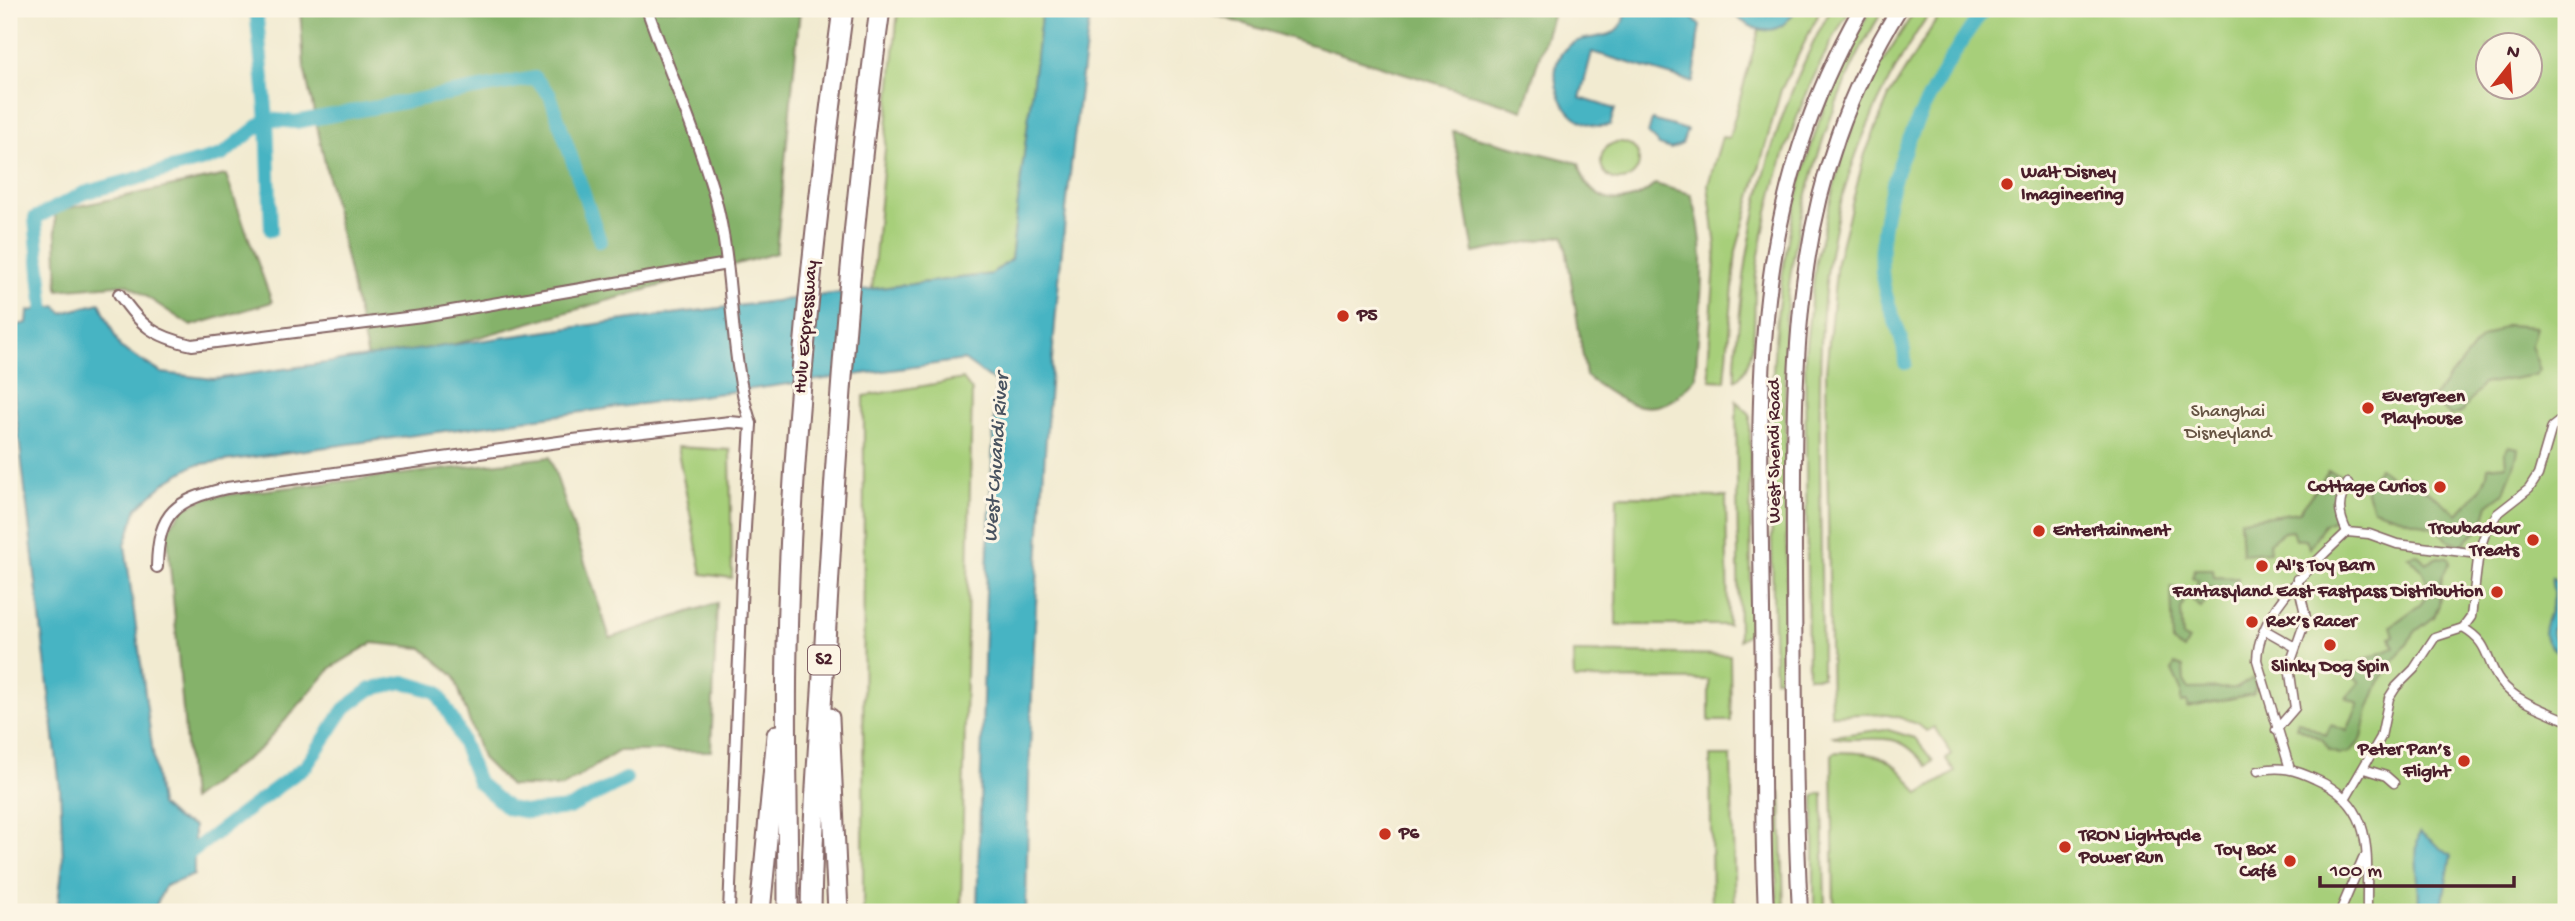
<svg xmlns="http://www.w3.org/2000/svg" width="2575" height="921" font-family="'Gochi Hand',sans-serif">
  <style>
    .green { fill: #a7cf7a; stroke: #787752; stroke-width: 2; fill-rule: evenodd }
    .forest { fill: #85b26a; stroke: #68684a; stroke-width: 2 }
    .water { fill: #47b4c3; stroke: #486a77; stroke-width: 2 }
    .lines { fill: none; stroke-linecap: round; stroke-linejoin: round }
    .canal { stroke: #47b4c3; stroke-width: 14 }
    .pedestrian-casing { stroke: #856665; stroke-width: 11 }
    .minor-casing { stroke: #856665; stroke-width: 14 }
    .tertiary-casing { stroke: #856665; stroke-width: 18 }
    .motorway-casing { stroke: #856665; stroke-width: 23 }
    .pedestrian { stroke: #fff; stroke-width: 8 }
    .minor { stroke: #fff; stroke-width: 10 }
    .tertiary { stroke: #fff; stroke-width: 14 }
    .motorway { stroke: #fff; stroke-width: 19 }
    .poi-dot { fill: #c8321e; stroke: #fcf5e5; stroke-width: 2.5 }
    .labels { text-anchor: middle; dominant-baseline: central; stroke-width: 6; stroke-linejoin: round; paint-order: stroke }
    .shield { fill: #fcf5e5; stroke: #7f5f63; stroke-width: 2 }
    .shield-label { font-size: 18px; font-weight: bold; fill: #4a1f2b }
    .poi-label { font-size: 19px; font-weight: bold; fill: #4a1f2b; stroke: #fcf5e5; text-anchor: start }
    .street-label { font-size: 19px; fill: #4a1f2b; stroke: #fcf5e5 }
    .park-label { font-size: 19px; fill: #665443; stroke: #fcf5e5 }
    .water-label { font-size: 21px; font-style: italic; fill: #495360; stroke: #fcf5e5 }
  </style>
  <rect width="100%" height="100%" fill="#fcf5e5"/>
  <filter id="ink" filterUnits="userSpaceOnUse"><feTurbulence type="fractalNoise" baseFrequency=".0143" numOctaves="2"/><feDisplacementMap in="SourceGraphic" scale="14" xChannelSelector="R" yChannelSelector="G"/><feConvolveMatrix kernelMatrix="1 2 1 2 8 2 1 2 1" color-interpolation-filters="sRGB"/></filter>
  <filter id="wash" filterUnits="userSpaceOnUse"><feTurbulence type="fractalNoise" baseFrequency=".00686" numOctaves="4" result="noise"/><feDisplacementMap in="SourceGraphic" scale="28" xChannelSelector="R" yChannelSelector="G"/><feGaussianBlur stdDeviation="1.57" result="paint"/><feColorMatrix in="noise" values="0 0 0 0 0 0 0 0 0 0 0 0 0 0 0 0 0 1.4 0 .05"/><feComposite in="paint" operator="in"/></filter>
  <g filter="url(#wash)">
    <rect width="100%" height="100%" fill="#f2ebd1"/>
    <!-- green -->
    <g class="green">
      <path d="M898,9H1042L1011,259L992,274L872,289Z"/>
      <path d="M1796,9H1821L1781,90L1736,251L1725,381L1711,380L1708,365L1716,247L1708,185L1722,137L1729,138L1759,30L1775,29Z"/>
      <path d="M1831,9H1851C1803,82 1768,188 1756,275C1752,303 1761,365 1735,380C1734,360 1737,341 1739,321C1749,212 1777,105 1831,9Z"/>
      <path d="M1871,9H1884C1830,93 1794,216 1786,315C1783,356 1786,397 1786,438C1786,517 1787,597 1787,677L1775,679C1771,441 1748,225 1871,9Z"/>
      <path d="M1916,9H1932C1893,67 1862,127 1843,195C1818,283 1819,374 1820,464C1821,535 1821,606 1822,677H1808L1805,353L1816,260L1837,174L1858,111L1876,72Z"/>
      <path d="M1943,9H2566V912H1834L1832,755L1835,752C1881,753 1892,755 1919,794L1955,772L1946,759L1952,754L1934,727L1927,731C1898,709 1866,714 1831,715L1826,371L1837,261L1865,154L1889,96ZM2488,46H2530V88H2488Z"/>
      <circle cx="1620" cy="161" r="19"/>
      <path d="M963,379L972,391L961,912H863L864,396Z"/>
      <path d="M1736,401L1750,414L1751,622L1748,634L1739,640Z"/>
      <path d="M677,447L730,450L732,578L702,574Z"/>
      <path d="M1617,496L1726,497L1728,625H1616Z"/>
      <path d="M1573,652L1730,655L1731,721H1709V680L1574,679Z"/>
      <path d="M1885,729L1915,738L1933,761L1927,766C1902,735 1892,739 1855,739C1847,739 1840,740 1833,736Z"/>
      <path d="M1710,756H1731L1735,912H1712Z"/>
      <path d="M1776,793H1781L1784,912H1777Z"/>
      <path d="M1823,793L1825,912H1814V795Z"/>
    </g>
    <!-- forest -->
    <g class="forest">
      <path d="M300,9H800L776,253L370,368L304,67Z"/>
      <path d="M1196,9H1554L1523,110Z"/>
      <path d="M1453,131L1579,163C1586,204 1627,212 1655,184L1691,194C1712,253 1697,315 1696,377C1692,384 1687,387 1681,393C1649,423 1614,398 1586,376L1564,235L1474,253Z"/>
      <path d="M226,175L272,302L191,326L127,284L58,290L55,211Z"/>
      <path d="M2507,325L2536,327L2531,345L2540,370L2535,375L2483,384L2460,413L2451,416L2431,400L2480,339Z"/>
      <path d="M2509,446L2518,448C2517,466 2508,476 2504,493L2488,505L2482,526L2462,545L2448,540L2435,528L2373,509L2365,487L2379,468L2400,483L2406,475L2458,514C2471,499 2487,487 2488,467L2506,465L2505,453Z"/>
      <path d="M550,457L610,638L717,603L711,751H619L562,787L510,786L482,758L454,676L422,648L372,643L331,668L261,748L191,800L167,531L184,508L208,497Z"/>
      <path d="M2329,471L2341,475L2332,500L2336,520L2324,524L2310,548L2306,539L2295,540L2292,531L2284,532L2269,543L2270,552L2242,554L2240,520L2299,512Z"/>
      <path d="M2417,554L2426,563L2438,557L2448,558L2450,563L2442,575L2439,606L2434,617L2416,631L2379,682L2368,710L2362,738L2356,746L2349,753L2338,754L2329,750L2322,739L2296,727L2298,721L2326,735L2331,725L2347,731L2359,703L2346,698L2360,682L2343,668L2348,663L2367,669L2361,661L2394,648L2390,638L2394,636L2391,626L2421,604L2430,587L2422,570L2408,556Z"/>
      <path d="M2195,569H2213L2214,577L2238,578L2233,597L2210,587L2201,608L2193,601L2198,580L2192,577Z"/>
      <path d="M2171,587L2187,591L2181,610L2183,637L2189,640L2184,650L2173,643Z"/>
      <path d="M2175,664L2183,667L2184,681L2189,689L2237,688L2253,678L2256,685L2253,694L2187,708V702L2181,703V690L2172,671Z"/>
    </g>
    <!-- water -->
    <g class="water">
      <path d="M1042,9H1091C1048,307 1031,611 1026,912H977L986,591L996,383L964,360L195,465L167,481L137,508L125,545L160,805L177,820L194,826V875L165,886L153,912H57L63,861L60,788L9,352V327L27,323L28,311L57,306L62,313L100,303L120,347L162,373L214,379L632,319L992,274L1011,259Z"/>
      <path d="M1628,9H1684L1700,26C1695,45 1698,63 1693,82L1592,52L1580,98L1615,109L1610,125C1597,128 1587,125 1575,117C1554,100 1545,58 1573,43C1586,36 1602,39 1615,32C1622,27 1625,17 1628,9Z"/>
      <path d="M1728,9H1796C1777,42 1751,32 1728,9Z"/>
      <path d="M1652,120L1687,130L1682,144L1671,149L1659,145L1648,134Z"/>
      <path d="M2552,577C2575,598 2552,614 2552,634L2555,641L2561,642L2566,630V655C2529,641 2549,625 2553,598C2555,590 2550,583 2552,577Z"/>
      <path d="M2420,832L2451,856L2441,912H2418C2422,885 2411,857 2420,832Z"/>
    </g>
    <g class="lines">
      <!-- canal -->
      <g class="canal">
        <path d="M271,230L267,119L295,122L535,78L550,95L600,241"/>
        <path d="M45,326L35,218L84,193L222,155L267,119L256,9"/>
        <path d="M1905,363C1905,335 1887,310 1883,281C1871,189 1933,81 1984,9"/>
        <path d="M179,861L307,765L344,709L371,689L404,682L437,692L457,728L478,782L508,808L529,812L569,808L626,779"/>
      </g>
    </g>
  </g>
  <g filter="url(#ink)">
    <g class="lines">
      <!-- pedestrian casing -->
      <g class="pedestrian-casing">
        <g id="pedestrian">
          <path d="M2347,532C2338,513 2337,502 2348,483"/>
          <path d="M2463,628C2491,644 2484,659 2500,681C2515,701 2543,710 2566,720"/>
          <path d="M2265,630L2295,647"/>
          <path d="M2276,730L2295,708L2289,667L2306,618L2297,579"/>
          <path d="M2290,769L2257,660C2258,611 2313,565 2347,532L2369,534L2397,544L2479,554"/>
          <path d="M2364,769L2386,776L2394,783"/>
          <path d="M2258,771C2279,765 2296,770 2315,779C2377,806 2366,855 2367,912"/>
          <path d="M2346,797L2381,737L2389,698L2396,687L2414,669L2435,637L2463,628L2471,617L2479,551L2485,534L2497,514L2529,489L2538,475L2552,427L2566,416"/>
          <path d="M2340,912L2363,858"/>
        </g>
      </g>
      <!-- minor casing -->
      <g class="minor-casing">
        <g id="minor">
          <path d="M647,9C669,72 698,136 716,201C735,274 728,353 751,424L742,580L729,912"/>
          <path d="M119,294C141,326 153,336 192,345L422,316L727,264"/>
          <path d="M157,567C158,511 176,500 227,488L573,440L730,422L751,424"/>
        </g>
      </g>
      <!-- tertiary casing -->
      <g class="tertiary-casing">
        <g id="tertiary">
          <path d="M1766,912C1761,812 1764,711 1762,610C1759,388 1747,211 1861,9"/>
          <path d="M1800,912C1794,799 1795,686 1794,573C1794,367 1786,191 1899,9"/>
        </g>
      </g>
      <!-- motorway casing -->
      <g class="motorway-casing">
        <g id="motorway">
          <path d="M829,718L838,912"/>
          <path d="M760,912L777,735"/>
          <path d="M788,912C788,824 785,735 787,647C791,434 815,220 843,9"/>
          <path d="M811,912C812,822 820,732 825,642C837,430 851,219 880,9"/>
        </g>
      </g>
      <!-- pedestrian -->
      <use href="#pedestrian" class="pedestrian"/>
      <!-- minor -->
      <use href="#minor" class="minor"/>
      <!-- tertiary -->
      <use href="#tertiary" class="tertiary"/>
      <!-- motorway -->
      <use href="#motorway" class="motorway"/>
    </g>
  </g>
  <!-- markers -->
  <g class="poi-dot">
    <circle cx="2007" cy="184" r="7"/>
    <circle cx="1343" cy="316" r="7"/>
    <circle cx="2368" cy="408" r="7"/>
    <circle cx="2440" cy="487" r="7"/>
    <circle cx="2039" cy="531" r="7"/>
    <circle cx="2533" cy="540" r="7"/>
    <circle cx="2262" cy="566" r="7"/>
    <circle cx="2497" cy="592" r="7"/>
    <circle cx="2252" cy="622" r="7"/>
    <circle cx="2330" cy="645" r="7"/>
    <circle cx="2464" cy="761" r="7"/>
    <circle cx="1385" cy="834" r="7"/>
    <circle cx="2065" cy="847" r="7"/>
    <circle cx="2290" cy="861" r="7"/>
  </g>
  <g class="labels">
    <!-- shield labels -->
    <rect class="shield" x="808" y="645.5" width="32" height="29" rx="5"/>
    <g class="shield-label">
      <text x="824" y="660">S2</text>
    </g>
    <!-- poi labels -->
    <g class="poi-label">
      <text x="2021" y="173">Walt Disney<tspan x="2021" dy="22">Imagineering</tspan></text>
      <text x="1357" y="316">P5</text>
      <text x="2382" y="397">Evergreen<tspan x="2382" dy="22">Playhouse</tspan></text>
      <text x="2426" y="487" text-anchor="end">Cottage Curios</text>
      <text x="2519" y="529" text-anchor="end">Troubadour<tspan x="2519" dy="22">Treats</tspan></text>
      <text x="2053" y="531">Entertainment</text>
      <text x="2276" y="566">Al's Toy Barn</text>
      <text x="2483" y="592" text-anchor="end">Fantasyland East Fastpass Distribution</text>
      <text x="2266" y="622">Rex’s Racer</text>
      <text x="2330" y="667" text-anchor="middle">Slinky Dog Spin</text>
      <text x="2450" y="750" text-anchor="end">Peter Pan’s<tspan x="2450" dy="22">Flight</tspan></text>
      <text x="1399" y="834">P6</text>
      <text x="2079" y="836">TRON Lightcycle<tspan x="2079" dy="22">Power Run</tspan></text>
      <text x="2276" y="850" text-anchor="end">Toy Box<tspan x="2276" dy="22">Café</tspan></text>
    </g>
    <!-- street labels -->
    <g class="street-label">
      <text transform="translate(807 327) rotate(-85)">Hulu Expressway</text>
      <text transform="translate(1775 451) rotate(-90)">West Shendi Road</text>
    </g>
    <!-- park labels -->
    <g class="park-label">
      <text x="2228" y="412">Shanghai<tspan x="2228" dy="22">Disneyland</tspan></text>
    </g>
    <!-- water labels -->
    <g class="water-label">
      <text transform="translate(998 458) rotate(-86)">West Chuandi River</text>
    </g>
  </g>
  <!-- margin -->
  <rect width="2575" height="921" fill="none" stroke="#fcf5e5" stroke-width="35"/>
  <!-- north arrow -->
  <g transform="translate(2509 66) rotate(17)"><circle r="33" fill="#fcf5e5" stroke="#b59f9b" stroke-width="2"/>
  <path d="M0-5L12 26L0 18L-12 26Z" fill="#c8321e"/>
  <text y="-10" font-size="19" font-weight="bold" text-anchor="middle" fill="#4a1f2b">N</text>
  </g>
  <!-- scale -->
  <path d="M2320 876v10h194v-10" fill="none" stroke="#4a1f2b" stroke-width="3.5"/>
  <text x="2330" y="876" font-size="21" fill="#4a1f2b" stroke="#fcf5e5" stroke-width="5" paint-order="stroke">100 m</text>
</svg>
